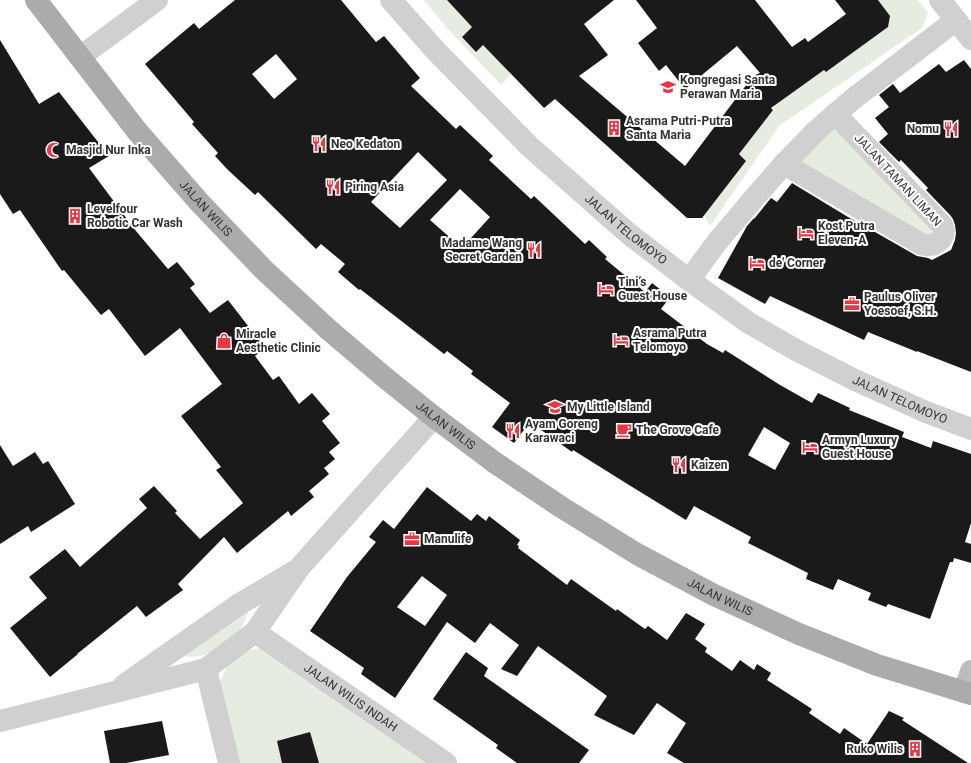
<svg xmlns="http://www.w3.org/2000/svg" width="971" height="763" font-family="Roboto,sans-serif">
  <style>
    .green { fill: #e6ecdf }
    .building { fill: #1a1a1a; fill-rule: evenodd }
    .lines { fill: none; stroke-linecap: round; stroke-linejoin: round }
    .street { stroke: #d0d0d0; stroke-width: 22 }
    .secondary { stroke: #bdbdbd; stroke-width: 22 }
    .primary { stroke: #ababab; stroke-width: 22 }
    .labels { text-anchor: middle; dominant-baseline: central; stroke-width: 4; stroke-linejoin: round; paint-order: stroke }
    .poi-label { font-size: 12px; font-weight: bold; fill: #333; stroke: #fff; text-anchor: start }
    .street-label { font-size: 12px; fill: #333; stroke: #fff }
  </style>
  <rect width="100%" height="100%" fill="#fff"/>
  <!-- green -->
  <g class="green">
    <path d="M424,0H447L472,27L462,37L483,45L511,74L501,85L446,27Z"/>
    <path d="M878,0H918L928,13L922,28L779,126L710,226L704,215L746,161L739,154L780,101L824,70L826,72L888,27L890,16Z"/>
    <path d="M831,130H834L838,132L934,228L928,237L801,163V159Z"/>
    <path d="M249,609C246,618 243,628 236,635C234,638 229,640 226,642C210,654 199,660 179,655Z"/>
    <path d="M261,648L430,763H238L219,683L229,663L245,651Z"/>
  </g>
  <!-- building -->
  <g class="building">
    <path d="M235,0H341L376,42L384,36L420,78L411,86L456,129L460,125L493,156L489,160L531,199L534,196L585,244L589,240L607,257L605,259L645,292L652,283L670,297L661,309L707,344L723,353L725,350L780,385L812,403L818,393L850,408L849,410L904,432L902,437L931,448L933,441L971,454V523L965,542L971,544V563L954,558L953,562H950L930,619L888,604L886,607L868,600L871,593L838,579L833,590L806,579L808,573L748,543L751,537L694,506L686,520L629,485L573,450L572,452L530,422L514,443L492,427L510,403L471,374L473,371L447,351L444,354L360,289L359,290L338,272L345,264L321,244L316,249L258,192L255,195L228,170L215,156L218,153L192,124L194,122L145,64L194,23L199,29ZM276,54L297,79L274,99L252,74ZM418,152L447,180L400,228L371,202ZM460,189L490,217L462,248L430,220ZM764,427L790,443L775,470L748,455Z"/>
    <path d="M447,0H614L584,24L608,55L579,76L685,166L753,76L760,73L737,46L685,89L666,65L659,71L638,43L657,28L636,0H755L792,47L805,38L808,42L846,14L835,0H878L890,16L888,27L826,72L824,70L771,108L773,110L739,154L746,161L702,218H687L555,99L544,108L483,45L476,52L462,37L472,27Z"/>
    <path d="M0,40L39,104L59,92L109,156L89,168L136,231L168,269L177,262L195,284L190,288L210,313L228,300L265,348L255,356L273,380L279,376L299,404L312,393L330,414L322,421L340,443L329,452L335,459L324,468L329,474L309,491L314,497L291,516L288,511L237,553L224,537L178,584L183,590L146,617L137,606L77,654H78L50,677L10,628L47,598L29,577L65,549L80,567L147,508L139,499L154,486L177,511L175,513L200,539L243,503L216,470L221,467L181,416L222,384L180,328L145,356L109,309L101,315L64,270L62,271L20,210L13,214L0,194Z"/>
    <path d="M964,60L971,69V372L917,351V352L868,332L864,340L770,296L765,304L718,278L747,226L754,218V219L771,198L777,202L792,183L848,217L875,232L917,256L928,258L932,260L951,250L955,240L956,233L955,225L953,219L950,215L926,190L928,188L901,160L899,162L879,142L888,134L875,118L889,107L879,95L893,84L900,93L939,64L946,72Z"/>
    <path d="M0,445L13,466L35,452L43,464L48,461L75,504L31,532L28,526L0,544Z"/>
    <path d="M427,487L471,521L477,514L486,521L489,516L520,540L517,545L519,546L518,548L567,585L571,579L616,611L617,609L645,629L648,626L667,640L686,613L705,624L695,639L707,648L705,652L732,671L740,660L754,670L757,664L771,673L767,680L812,709L809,713L840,734L844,728L867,744L889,711L904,718L902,720L968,763H684L667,753L686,723L657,703L634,735L594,715L607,696L538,646L517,676L501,669L519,645L490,623L475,643L447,622L395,698L361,674L364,668L310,631L347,577L376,542L369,537L383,520L394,529ZM422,576L447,595L425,626L397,607Z"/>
    <path d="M466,652L488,668L484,676L589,750L579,763H517L496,748L498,745L433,699Z"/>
    <path d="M162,721L169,755L126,763H110L104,731Z"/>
    <path d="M310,732L319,763H282L277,741Z"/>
  </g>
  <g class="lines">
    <!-- street -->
    <g class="street">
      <path id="s1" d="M391,0L436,51L529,146L629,234L689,280L749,323L796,350L855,380L926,412L971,429"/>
      <path d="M940,0L971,39"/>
      <path d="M80,57L157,0"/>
      <path d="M784,164L916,241C919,243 922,245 925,245C935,247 947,238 943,227C942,225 941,223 939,222L835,114"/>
      <path d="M689,280L717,242L755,197L784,164L817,130L853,99L956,20"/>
      <path id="s2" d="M255,632L446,763"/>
      <path d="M206,669L229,763"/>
      <path d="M124,685L238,605L295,571"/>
      <path d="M0,721L206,669L255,632L299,568L434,417"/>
    </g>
    <!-- secondary -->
    <path class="secondary" d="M964,692L971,671"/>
    <!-- primary -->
    <path class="primary" id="s3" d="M36,0L137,131L200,203L264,270L329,330L383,376L434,417L494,462L561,507L637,554L714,595L799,634L877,665L971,694"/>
  </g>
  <!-- icons -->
  <defs>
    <g id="school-bare" transform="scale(1.2)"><path d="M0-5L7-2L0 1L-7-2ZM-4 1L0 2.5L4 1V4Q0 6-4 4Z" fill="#e63946" stroke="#fff" stroke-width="2.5" paint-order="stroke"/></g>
    <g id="building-bare" transform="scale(1.2)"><path d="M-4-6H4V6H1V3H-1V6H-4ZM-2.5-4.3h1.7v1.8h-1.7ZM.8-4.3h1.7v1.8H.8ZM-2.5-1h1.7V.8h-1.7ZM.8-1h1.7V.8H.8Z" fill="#e63946" stroke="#fff" stroke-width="2.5" paint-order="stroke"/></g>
    <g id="restaurant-bare" transform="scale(1.2)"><path d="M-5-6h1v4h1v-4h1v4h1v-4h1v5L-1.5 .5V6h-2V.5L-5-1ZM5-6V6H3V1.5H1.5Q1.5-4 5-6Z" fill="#e63946" stroke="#fff" stroke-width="2.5" paint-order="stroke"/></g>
    <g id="mosque-bare" transform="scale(1.2)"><path d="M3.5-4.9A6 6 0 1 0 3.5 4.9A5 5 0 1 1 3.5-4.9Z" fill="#e63946" stroke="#fff" stroke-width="2.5" paint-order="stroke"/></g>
    <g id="hotel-bare" transform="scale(1.2)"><path d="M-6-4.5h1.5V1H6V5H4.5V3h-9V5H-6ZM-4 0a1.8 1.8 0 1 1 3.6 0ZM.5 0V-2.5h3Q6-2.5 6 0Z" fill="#e63946" stroke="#fff" stroke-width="2.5" paint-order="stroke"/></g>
    <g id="office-bare" transform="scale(1.2)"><path d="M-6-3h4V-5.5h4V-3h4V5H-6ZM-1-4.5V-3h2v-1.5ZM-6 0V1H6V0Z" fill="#e63946" stroke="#fff" stroke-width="2.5" paint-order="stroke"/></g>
    <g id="shop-bare" transform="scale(1.2)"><path d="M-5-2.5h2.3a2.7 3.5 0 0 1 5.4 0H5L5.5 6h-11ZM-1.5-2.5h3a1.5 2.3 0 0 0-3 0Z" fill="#e63946" stroke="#fff" stroke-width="2.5" paint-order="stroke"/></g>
    <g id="cafe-bare" transform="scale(1.2)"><path d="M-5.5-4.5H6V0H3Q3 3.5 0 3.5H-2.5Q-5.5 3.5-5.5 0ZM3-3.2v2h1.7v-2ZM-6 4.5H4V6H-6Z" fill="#e63946" stroke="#fff" stroke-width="2.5" paint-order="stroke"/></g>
  </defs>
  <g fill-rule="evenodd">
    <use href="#school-bare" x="668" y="87"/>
    <use href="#building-bare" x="614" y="128"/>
    <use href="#restaurant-bare" x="951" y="129"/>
    <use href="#restaurant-bare" x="319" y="144"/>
    <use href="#mosque-bare" x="54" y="150"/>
    <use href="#restaurant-bare" x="333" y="187"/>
    <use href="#building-bare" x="75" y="216"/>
    <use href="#hotel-bare" x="806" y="233"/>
    <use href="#restaurant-bare" x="534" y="250"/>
    <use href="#hotel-bare" x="757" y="263"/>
    <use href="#hotel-bare" x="606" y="289"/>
    <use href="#office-bare" x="852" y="304"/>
    <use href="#hotel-bare" x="621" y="340"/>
    <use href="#shop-bare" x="224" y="341"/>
    <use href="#school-bare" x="555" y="407"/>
    <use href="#cafe-bare" x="624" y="430"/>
    <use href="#restaurant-bare" x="513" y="431"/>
    <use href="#hotel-bare" x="810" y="447"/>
    <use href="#restaurant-bare" x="679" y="465"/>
    <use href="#office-bare" x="412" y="539"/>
    <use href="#building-bare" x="915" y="749"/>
  </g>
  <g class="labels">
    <!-- poi labels -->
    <g class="poi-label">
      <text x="680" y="80">Kongregasi Santa<tspan x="680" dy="14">Perawan Maria</tspan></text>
      <text x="626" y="121">Asrama Putri-Putra<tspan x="626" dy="14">Santa Maria</tspan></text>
      <text x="939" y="129" text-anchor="end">Nomu</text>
      <text x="331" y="144">Neo Kedaton</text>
      <text x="66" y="150">Masjid Nur Inka</text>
      <text x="345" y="187">Piring Asia</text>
      <text x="87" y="209">Levelfour<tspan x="87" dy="14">Robotic Car Wash</tspan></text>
      <text x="818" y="226">Kost Putra<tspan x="818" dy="14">Eleven-A</tspan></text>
      <text x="522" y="243" text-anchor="end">Madame Wang<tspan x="522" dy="14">Secret Garden</tspan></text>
      <text x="769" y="263">de' Corner</text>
      <text x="618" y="282">Tini’s<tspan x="618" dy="14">Guest House</tspan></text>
      <text x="864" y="297">Paulus Oliver<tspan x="864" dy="14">Yoesoef, S.H.</tspan></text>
      <text x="633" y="333">Asrama Putra<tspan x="633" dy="14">Telomoyo</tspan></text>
      <text x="236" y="334">Miracle<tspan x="236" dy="14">Aesthetic Clinic</tspan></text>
      <text x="567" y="407">My Little Island</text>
      <text x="525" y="424">Ayam Goreng<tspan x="525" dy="14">Karawaci</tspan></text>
      <text x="636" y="430">The Grove Cafe</text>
      <text x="822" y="440">Armyn Luxury<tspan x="822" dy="14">Guest House</tspan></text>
      <text x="691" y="465">Kaizen</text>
      <text x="424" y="539">Manulife</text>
      <text x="903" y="749" text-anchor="end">Ruko Wilis</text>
    </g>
    <!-- street labels -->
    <g class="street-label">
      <text transform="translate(898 180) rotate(47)">JALAN TAMAN LIMAN</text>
      <text stroke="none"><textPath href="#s3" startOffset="269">JALAN WILIS</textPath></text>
      <text stroke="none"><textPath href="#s1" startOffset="329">JALAN TELOMOYO</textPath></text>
      <text stroke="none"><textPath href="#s1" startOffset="653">JALAN TELOMOYO</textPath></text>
      <text stroke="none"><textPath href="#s3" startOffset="593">JALAN WILIS</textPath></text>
      <text stroke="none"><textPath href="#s3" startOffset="917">JALAN WILIS</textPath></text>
      <text stroke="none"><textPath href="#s2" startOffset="116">JALAN WILIS INDAH</textPath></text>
    </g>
  </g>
</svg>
